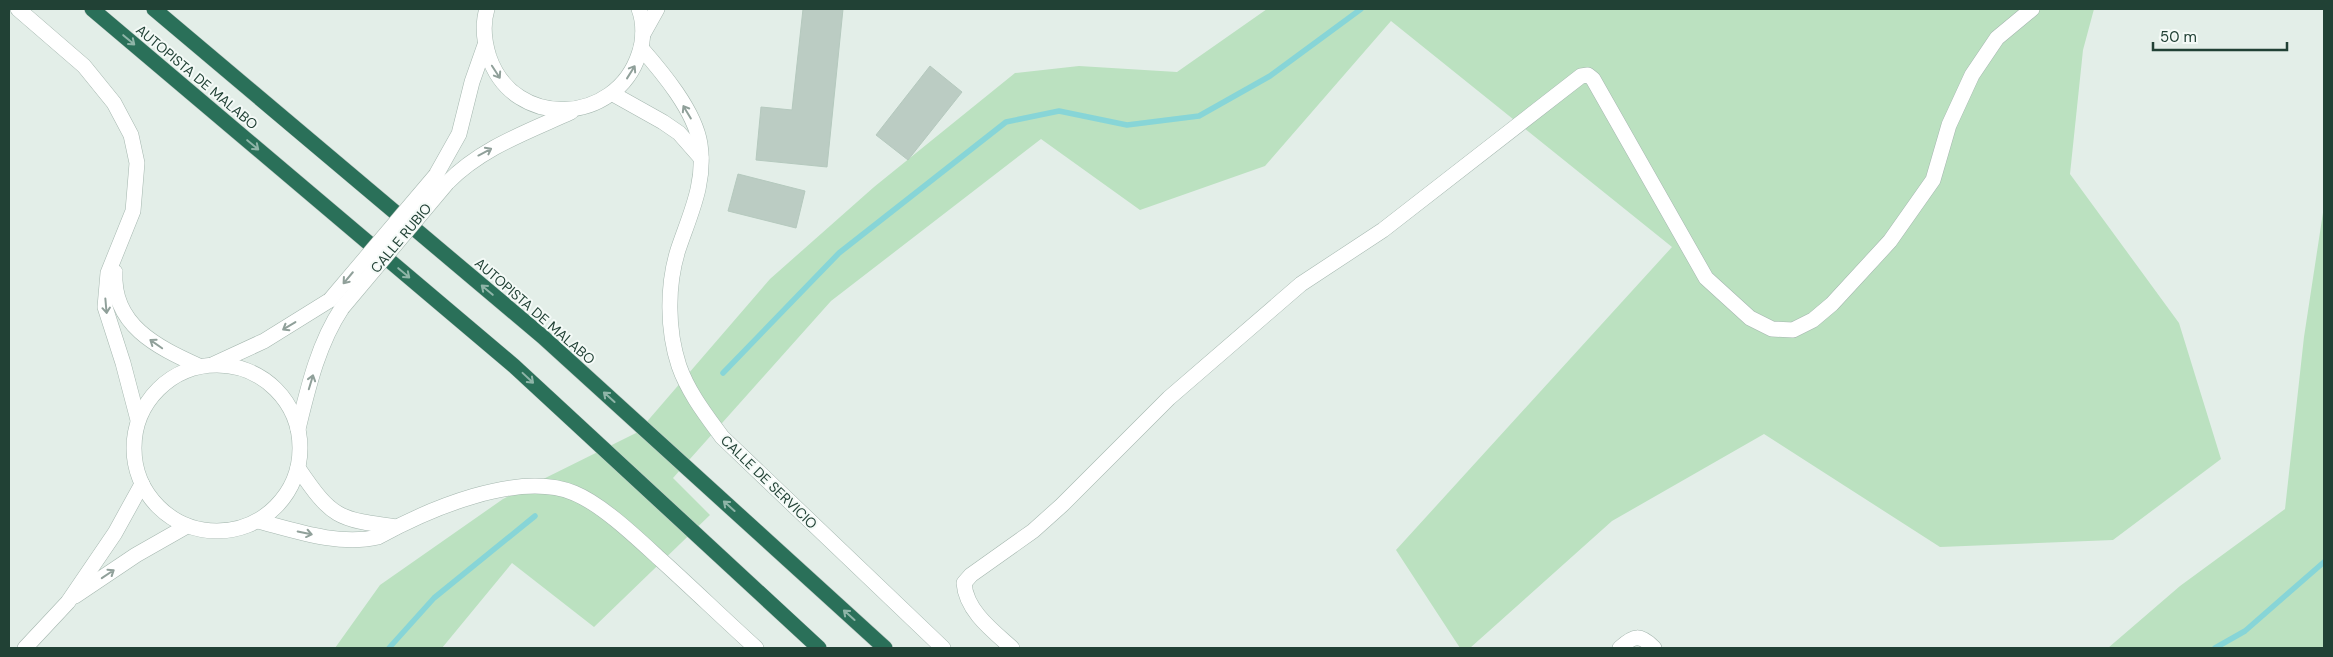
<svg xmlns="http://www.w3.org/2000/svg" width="2333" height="657" font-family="'DM Sans',sans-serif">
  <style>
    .green { fill: #bbe1c0 }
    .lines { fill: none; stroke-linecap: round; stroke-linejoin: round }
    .stream { stroke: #87d5d7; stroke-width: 5.5 }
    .building { fill: #bbccc3; stroke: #b5c9be }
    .minor-casing { stroke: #a5b7af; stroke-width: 16 }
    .highway-casing { stroke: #c1cac6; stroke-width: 16 }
    .minor { stroke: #fff; stroke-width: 15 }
    .highway { stroke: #2a7059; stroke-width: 15 }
    .minor-bridge-casing { stroke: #a5b7af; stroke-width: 16; stroke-linecap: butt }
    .minor-bridge { stroke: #fff; stroke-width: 15 }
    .oneway { stroke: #8fb5a8 }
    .oneway2 { stroke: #90a09a }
    .labels { text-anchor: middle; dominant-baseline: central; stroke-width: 4; stroke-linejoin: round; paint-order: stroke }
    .street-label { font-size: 14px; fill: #214135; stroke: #f4faf7 }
  </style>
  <rect width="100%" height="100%" fill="#e3eee8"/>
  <!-- green -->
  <g class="green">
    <path d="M1267,9H2094L2083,50L2070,174L2179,323L2221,459L2113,540L1940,547L1764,434L1612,521L1470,648H1460L1396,550L1672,247L1391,21L1265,166L1140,210L1041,139L831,301L673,478L710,515L594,627L512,563L442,648H335L380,585L503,499L638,432L770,279L874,187L1015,73L1079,66L1177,72Z"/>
    <path d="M2324,206V648H2108L2180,586L2285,509L2304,337Z"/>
  </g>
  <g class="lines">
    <!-- stream -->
    <g class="stream">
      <path d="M723,373L839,253L1006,122L1059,111L1127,125L1199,116L1270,76L1361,9"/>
      <path d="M389,648L434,598L535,516"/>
      <path d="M2215,648L2245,631L2324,562"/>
    </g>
  </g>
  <!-- building -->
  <g class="building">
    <path d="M803,9H843L827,167L756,160L761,107L792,110Z"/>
    <path d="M930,66L962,92L908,160L876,135Z"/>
    <path d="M738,174L805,191L796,228L728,211Z"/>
  </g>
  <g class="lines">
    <!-- minor casing -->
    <g class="minor-casing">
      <g id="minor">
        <path d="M18,9L84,66L114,103L131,135L137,163L133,211L108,273L105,307L123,363L138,420"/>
        <path d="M487,9C482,25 484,41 489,57C514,130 616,125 639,54C644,40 644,22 639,9"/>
        <path d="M643,34L657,9"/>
        <path d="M641,48C662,72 695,111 700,144C706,183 690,214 678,250C667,285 667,330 679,366C688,392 706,415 722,437L943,648"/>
        <path d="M613,94L663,122L679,133L701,158"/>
        <path d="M436,175L459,134L472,82L485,45"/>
        <path d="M447,183C481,148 527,132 571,112"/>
        <path d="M115,272C112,325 157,347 199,366"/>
        <path d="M214,364L264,341L330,300"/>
        <circle cx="217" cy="448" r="83"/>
        <path d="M298,429C308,388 318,344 342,308"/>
        <path d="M298,468C332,518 337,519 396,527"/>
        <path d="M258,521C296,531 339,546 378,537C427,510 518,470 574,493C603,505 638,539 661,560C693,589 724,619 756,648"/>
        <path d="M75,596L136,555L187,526"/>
        <path d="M25,648L68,602L115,533L142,484"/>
        <path d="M1012,648C993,631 966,611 964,583L971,575L1033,531L1062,505L1169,398L1301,284L1383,230L1581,76L1588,75L1593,79L1706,278L1750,318L1772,329L1793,330L1813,320L1832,304L1890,241L1933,180L1949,125L1972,75L1997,38L2032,9"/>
        <path d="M1620,648C1634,635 1640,634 1654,648"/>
      </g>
    </g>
    <!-- highway casing -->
    <g class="highway-casing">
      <g id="highway">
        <path d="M92,9L514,366L819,648"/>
        <path d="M154,9L543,337L885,648"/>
      </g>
    </g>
    <!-- minor -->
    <use href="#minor" class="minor"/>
    <!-- highway -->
    <use href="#highway" class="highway"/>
    <!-- minor-bridge casing -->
    <g class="minor-bridge-casing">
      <g id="minor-bridge">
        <path d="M330,300L436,175"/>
        <path d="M342,308L447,183"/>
      </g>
    </g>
    <!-- minor-bridge -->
    <use href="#minor-bridge" class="minor-bridge"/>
  </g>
  <!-- one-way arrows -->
  <defs><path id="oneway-shaft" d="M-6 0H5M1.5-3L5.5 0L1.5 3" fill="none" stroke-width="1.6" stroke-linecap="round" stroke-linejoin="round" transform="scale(1.25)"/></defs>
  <g class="oneway">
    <use href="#oneway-shaft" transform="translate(129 40) rotate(40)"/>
    <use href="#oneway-shaft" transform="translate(253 145) rotate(40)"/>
    <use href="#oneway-shaft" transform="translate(404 273) rotate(40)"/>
    <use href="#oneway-shaft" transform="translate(487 290) rotate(-140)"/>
    <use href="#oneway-shaft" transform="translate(528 378) rotate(43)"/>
    <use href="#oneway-shaft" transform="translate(609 397) rotate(-138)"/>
    <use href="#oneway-shaft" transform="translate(729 506) rotate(-138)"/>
    <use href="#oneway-shaft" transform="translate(849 615) rotate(-138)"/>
  </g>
  <g class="oneway2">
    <use href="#oneway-shaft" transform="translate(496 72) rotate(57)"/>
    <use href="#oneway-shaft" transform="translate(631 72) rotate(-58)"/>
    <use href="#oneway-shaft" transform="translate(687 112) rotate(-121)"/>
    <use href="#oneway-shaft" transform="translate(485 152) rotate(-28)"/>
    <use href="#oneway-shaft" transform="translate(348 278) rotate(130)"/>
    <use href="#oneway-shaft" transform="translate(106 306) rotate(85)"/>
    <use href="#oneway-shaft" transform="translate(289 326) rotate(149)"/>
    <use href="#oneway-shaft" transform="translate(156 344) rotate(-145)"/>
    <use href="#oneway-shaft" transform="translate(311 382) rotate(-73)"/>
    <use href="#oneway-shaft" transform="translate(305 533) rotate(12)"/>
    <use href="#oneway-shaft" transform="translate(108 574) rotate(-34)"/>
  </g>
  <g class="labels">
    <!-- street labels -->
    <g class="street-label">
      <text transform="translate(197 77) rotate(40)">AUTOPISTA DE MALABO</text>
      <text transform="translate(401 238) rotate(-50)">CALLE RUBIO</text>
      <text transform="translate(535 311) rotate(41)">AUTOPISTA DE MALABO</text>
      <text transform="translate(769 482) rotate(44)">CALLE DE SERVICIO</text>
    </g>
  </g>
  <!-- border -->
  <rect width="2333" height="657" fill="none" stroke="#214135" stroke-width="20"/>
  <!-- scale -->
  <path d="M2153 42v8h134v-8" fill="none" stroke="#214135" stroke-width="2.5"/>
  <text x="2160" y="42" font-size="15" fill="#214135" stroke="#f4faf7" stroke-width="4" paint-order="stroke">50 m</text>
</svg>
